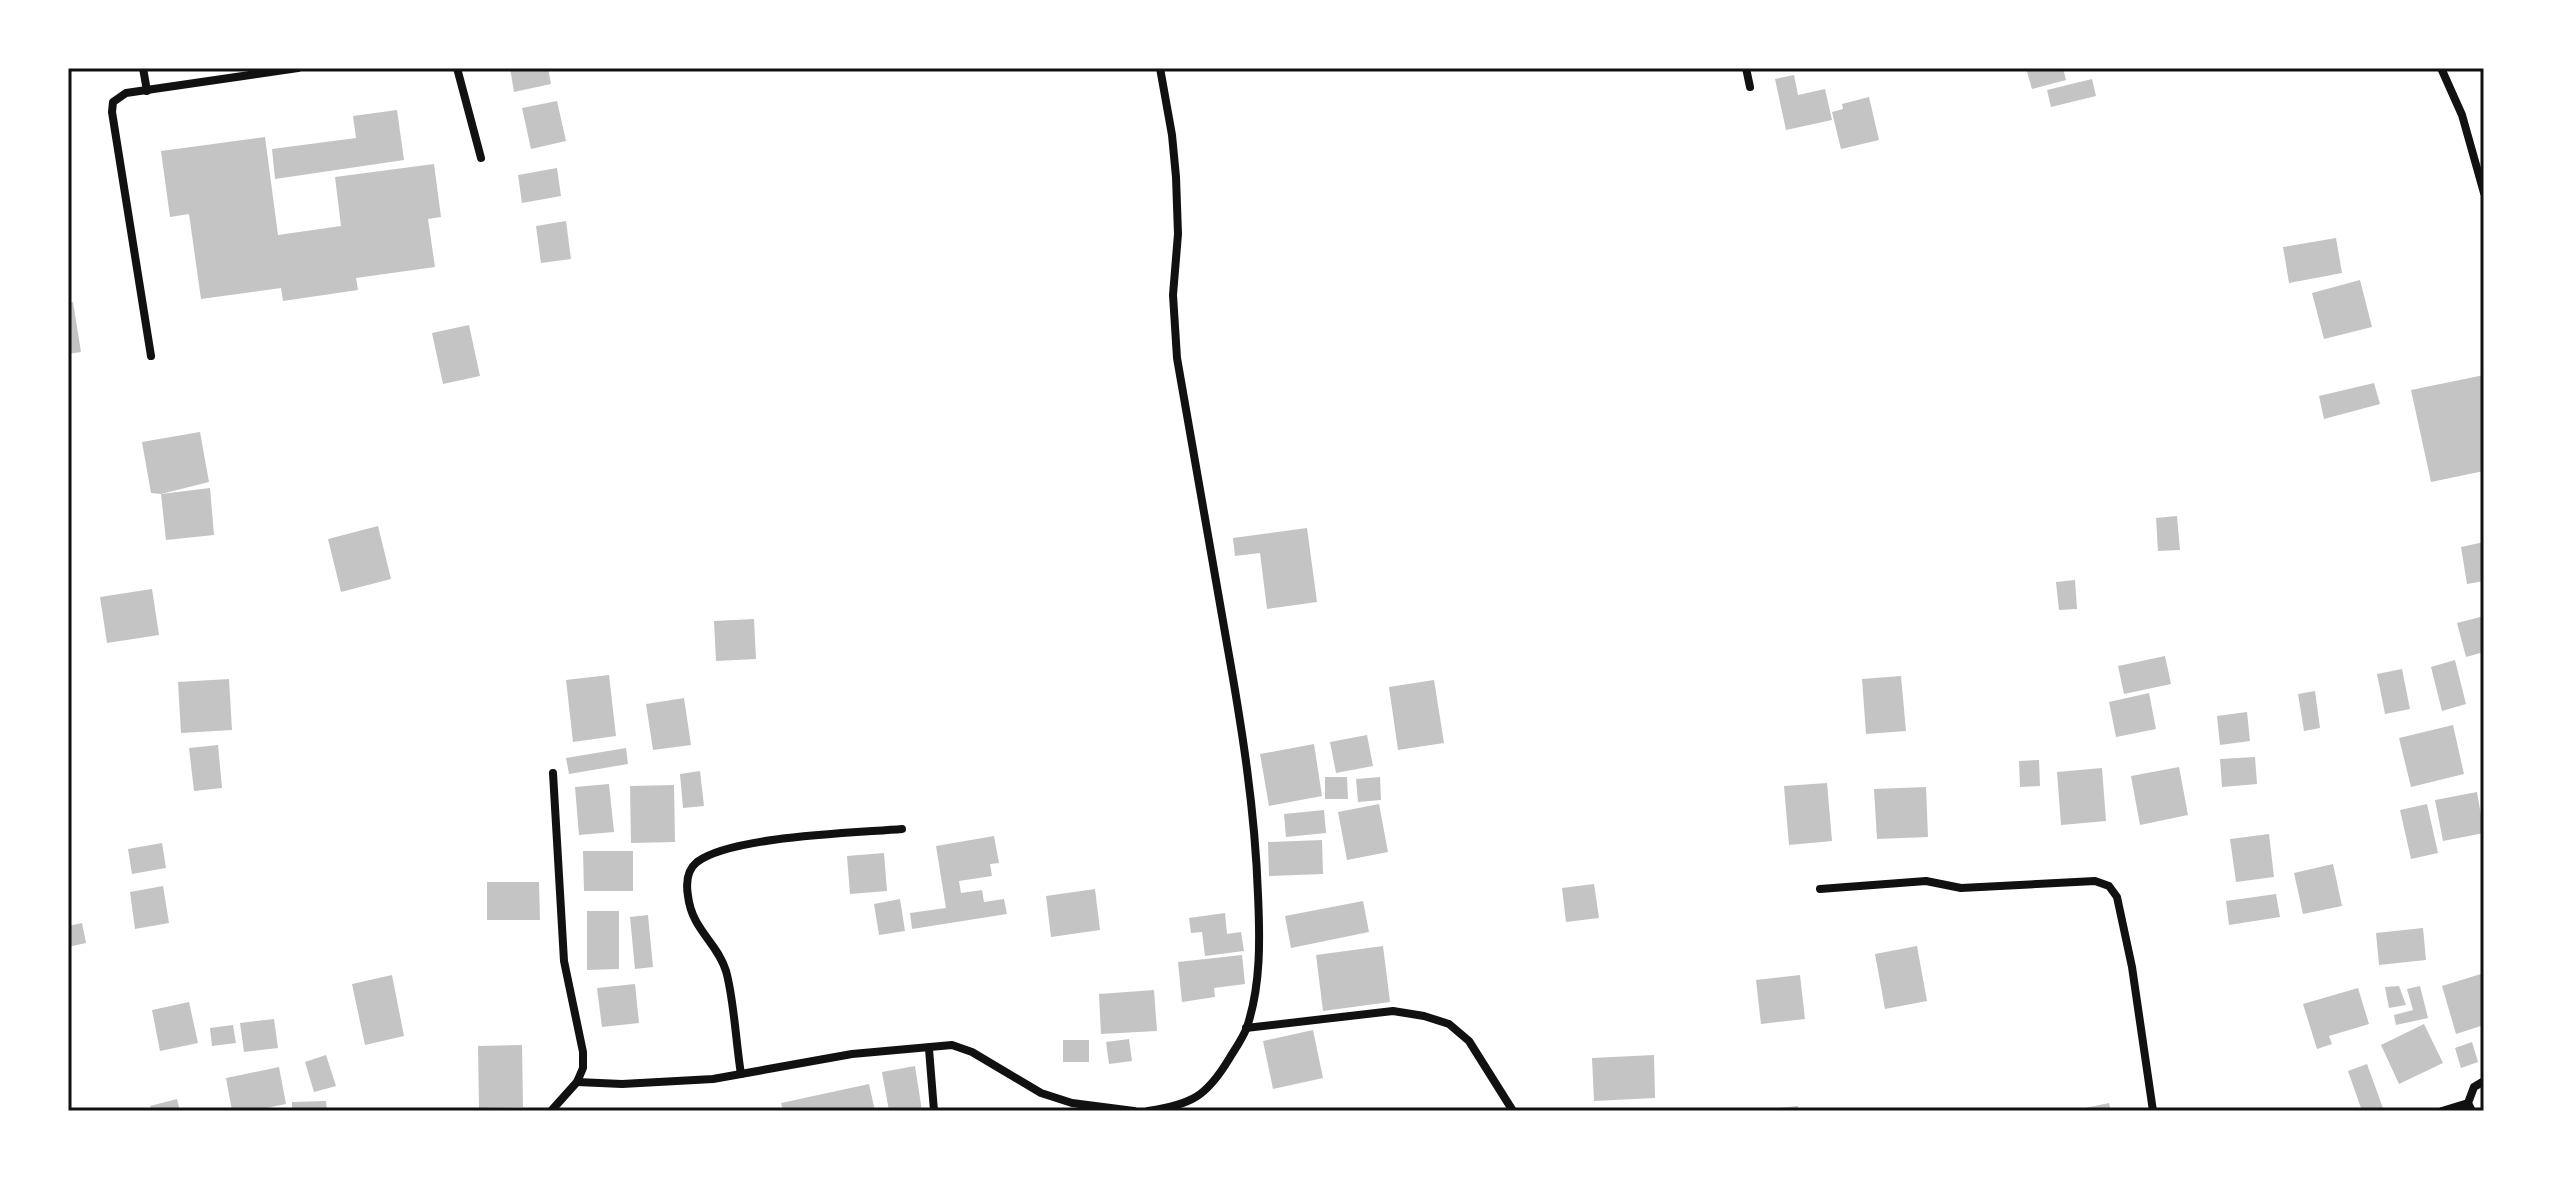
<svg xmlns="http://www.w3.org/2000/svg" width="2552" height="1179" font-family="Lato,sans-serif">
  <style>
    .building { fill: #c4c4c4 }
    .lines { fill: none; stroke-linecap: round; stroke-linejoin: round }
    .minor { stroke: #111; stroke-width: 8 }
    .neatline { fill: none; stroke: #111; stroke-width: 3 }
  </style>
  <rect width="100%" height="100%" fill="#fff"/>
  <!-- building -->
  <g class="building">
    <path d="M510,68H548L551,84L514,92Z"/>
    <path d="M2026,68H2063L2066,80L2032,89Z"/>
    <path d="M1794,75L1798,95L1825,89L1832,120L1786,130L1775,79Z"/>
    <path d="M2092,79L2096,96L2051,107L2047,90Z"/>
    <path d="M1869,97L1879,140L1841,149L1832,112L1843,109L1842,104Z"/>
    <path d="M557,101L566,141L531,149L522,108Z"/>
    <path d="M397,110L404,160L275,179L272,149L356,138L353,116Z"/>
    <path d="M265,137L278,235L341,226L335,177L434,164L441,217L428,219L435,267L356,278L358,290L283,301L281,288L201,299L189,214L170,217L161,151Z"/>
    <path d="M557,168L561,196L522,203L518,175Z"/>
    <path d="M566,221L571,259L541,263L536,226Z"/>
    <path d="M2336,238L2342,273L2289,283L2283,247Z"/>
    <path d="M2360,280L2372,327L2324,339L2312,293Z"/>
    <path d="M68,302H73L81,352L68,354Z"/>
    <path d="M469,325L480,376L443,384L432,333Z"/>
    <path d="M2484,375V471L2431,482L2411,390Z"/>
    <path d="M2374,383L2380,404L2324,419L2319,396Z"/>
    <path d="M200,432L209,482L161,494L151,493L142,442Z"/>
    <path d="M210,488L214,535L166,540L161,494Z"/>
    <path d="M2177,516L2180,550L2158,551L2156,518Z"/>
    <path d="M378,526L391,579L341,592L328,539Z"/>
    <path d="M1307,528L1317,602L1267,609L1260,553L1235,556L1233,538Z"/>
    <path d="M2484,542V581L2467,584L2461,547Z"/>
    <path d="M2075,580L2077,609L2059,610L2056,582Z"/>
    <path d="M152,589L159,635L107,643L100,597Z"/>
    <path d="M2484,616V652L2466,657L2457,623Z"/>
    <path d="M754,619L756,659L716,661L714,621Z"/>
    <path d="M2165,656L2171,684L2124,694L2118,666Z"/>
    <path d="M2455,660L2466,704L2442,711L2431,667Z"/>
    <path d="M2402,669L2410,709L2385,714L2377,674Z"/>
    <path d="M609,675L616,736L573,742L566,680Z"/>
    <path d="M1901,676L1906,731L1866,734L1862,679Z"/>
    <path d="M229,679L232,730L181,733L178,682Z"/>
    <path d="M1434,680L1444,743L1398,750L1389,687Z"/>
    <path d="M2315,691L2320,728L2304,731L2298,694Z"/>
    <path d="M2149,693L2156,729L2116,737L2109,702Z"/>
    <path d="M684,698L691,745L653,750L646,704Z"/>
    <path d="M2247,712L2250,741L2220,745L2217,716Z"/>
    <path d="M2453,725L2464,774L2411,787L2399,738Z"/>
    <path d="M1367,735L1373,766L1336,773L1330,742Z"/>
    <path d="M1314,744L1322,796L1269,806L1260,754Z"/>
    <path d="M218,745L222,788L194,791L189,748Z"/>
    <path d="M626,748L628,764L569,774L566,758Z"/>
    <path d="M2255,757L2257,784L2222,787L2220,759Z"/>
    <path d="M2039,760L2040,786L2020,787L2019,761Z"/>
    <path d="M2179,767L2188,815L2140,825L2131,776Z"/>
    <path d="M2102,768L2106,821L2061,825L2057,772Z"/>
    <path d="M700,771L704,806L683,808L680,774Z"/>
    <path d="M1325,777H1347L1348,799H1325Z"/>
    <path d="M1380,777L1381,800L1358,802L1356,779Z"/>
    <path d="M1827,783L1832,841L1789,845L1784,786Z"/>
    <path d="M609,784L614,832L579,835L575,787Z"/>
    <path d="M674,785L675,842L631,843L630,786Z"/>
    <path d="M1926,787L1928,837L1877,839L1874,789Z"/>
    <path d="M2477,792L2484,833L2443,841L2435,800Z"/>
    <path d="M1379,804L1388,852L1347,860L1338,812Z"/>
    <path d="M2427,804L2438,853L2411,859L2400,810Z"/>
    <path d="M1324,810L1326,833L1286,837L1284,814Z"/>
    <path d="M2269,834L2274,877L2236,882L2230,839Z"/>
    <path d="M994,836L999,863L990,864L992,876L959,881L961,893L982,890L984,902L1004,899L1007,914L912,929L910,913L946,908L936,846Z"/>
    <path d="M1322,840L1323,874L1269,876L1268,842Z"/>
    <path d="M162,843L166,868L132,874L128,849Z"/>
    <path d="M583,851H633V891H584Z"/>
    <path d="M884,853L887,891L850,894L847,856Z"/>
    <path d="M2333,864L2342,906L2303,914L2294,873Z"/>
    <path d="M487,882H539L540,920H487Z"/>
    <path d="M1594,884L1599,918L1566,922L1562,888Z"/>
    <path d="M163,886L169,923L135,929L130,892Z"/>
    <path d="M1095,889L1100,930L1051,937L1046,896Z"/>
    <path d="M2276,894L2280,917L2229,925L2226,901Z"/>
    <path d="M900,899L905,931L879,935L874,904Z"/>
    <path d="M1363,901L1369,932L1291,948L1285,916Z"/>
    <path d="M587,911H619V969L587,970Z"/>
    <path d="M1225,913L1227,934L1241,932L1244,951L1205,956L1202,932L1191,933L1189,918Z"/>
    <path d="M648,915L653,967L635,969L630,917Z"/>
    <path d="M82,923L86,943L68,947V926Z"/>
    <path d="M2423,928L2426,960L2379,965L2376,933Z"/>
    <path d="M1383,946L1390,1002L1323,1011L1316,955Z"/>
    <path d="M1917,946L1927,1001L1885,1009L1875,954Z"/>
    <path d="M1242,955L1245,984L1214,988L1215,997L1182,1002L1178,962Z"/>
    <path d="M2484,973V1025L2456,1034L2442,986Z"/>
    <path d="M392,975L404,1036L365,1045L352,984Z"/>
    <path d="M1800,975L1805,1019L1761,1024L1756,980Z"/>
    <path d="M635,984L639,1023L602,1027L597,988Z"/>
    <path d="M2399,986L2406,1005L2389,1008L2385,987Z"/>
    <path d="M2420,986L2428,1018L2396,1025L2394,1015L2413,1010L2407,989Z"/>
    <path d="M2358,988L2369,1024L2329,1036L2332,1044L2317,1049L2303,1004Z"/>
    <path d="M1154,990L1157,1031L1101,1034L1099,994Z"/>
    <path d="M189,1002L198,1043L160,1051L152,1010Z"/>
    <path d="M274,1019L278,1048L244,1052L240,1023Z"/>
    <path d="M2424,1024L2443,1063L2399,1084L2381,1045Z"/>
    <path d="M233,1025L236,1043L212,1046L210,1028Z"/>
    <path d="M1313,1030L1323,1078L1273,1089L1263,1041Z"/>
    <path d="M1129,1039L1132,1061L1109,1064L1106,1042Z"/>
    <rect x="1063" y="1040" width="26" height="22"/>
    <path d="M2472,1042L2478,1062L2461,1068L2455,1048Z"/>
    <path d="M522,1045L523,1107L479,1108L478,1046Z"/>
    <path d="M326,1055L336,1086L314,1092L305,1062Z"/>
    <path d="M1654,1055L1655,1098L1594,1101L1592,1058Z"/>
    <path d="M2367,1064L2384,1111H2362L2348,1071Z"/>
    <path d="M915,1066L922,1111H889L882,1072Z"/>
    <path d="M279,1067L286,1104L251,1111H232L226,1078Z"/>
    <path d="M869,1084L875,1111H783L781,1103Z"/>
    <path d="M177,1099L180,1111H152L150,1106Z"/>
    <path d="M326,1101L327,1111H292V1102Z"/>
    <path d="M2109,1103L2111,1111H2086L2085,1108Z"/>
    <path d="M1798,1106V1111H1767V1109Z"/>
  </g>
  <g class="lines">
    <!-- minor -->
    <g class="minor">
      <path d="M143,68L147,91"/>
      <path d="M457,68L481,158"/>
      <path d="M1746,68L1750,87"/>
      <path d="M2441,68L2462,115L2484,193"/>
      <path d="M151,356L112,112L113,102L126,93L298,68"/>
      <path d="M1820,889L1926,881L1961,888L2095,881L2109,886L2117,897L2132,967L2153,1111"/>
      <path d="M1246,1028L1393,1011L1424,1016L1449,1024L1469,1041L1513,1111"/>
      <path d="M929,1049L934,1111"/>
      <path d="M741,1074C736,1044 734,999 726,971C717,942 692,930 688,896C686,884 687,870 697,862C732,836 855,833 902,829"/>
      <path d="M577,1082L622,1084L713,1079L852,1054L952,1045L972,1052L1041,1093L1072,1103L1134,1111"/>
      <path d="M551,1111L577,1082L583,1068V1052L564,961L553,773"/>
      <path d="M1148,1111C1192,1104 1206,1097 1229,1059C1235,1049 1243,1038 1247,1027C1261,985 1260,939 1258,895C1255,810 1242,728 1227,644C1211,548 1193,453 1177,358L1173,295L1178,234L1176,177L1172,135L1160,68"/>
      <path d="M2442,1111L2468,1103"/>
      <path d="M2472,1111L2468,1103L2474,1087L2484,1081"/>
    </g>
  </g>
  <!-- border -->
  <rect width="2552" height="1179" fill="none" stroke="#ffffff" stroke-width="140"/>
  <rect x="70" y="70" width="2412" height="1039" class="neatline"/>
</svg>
